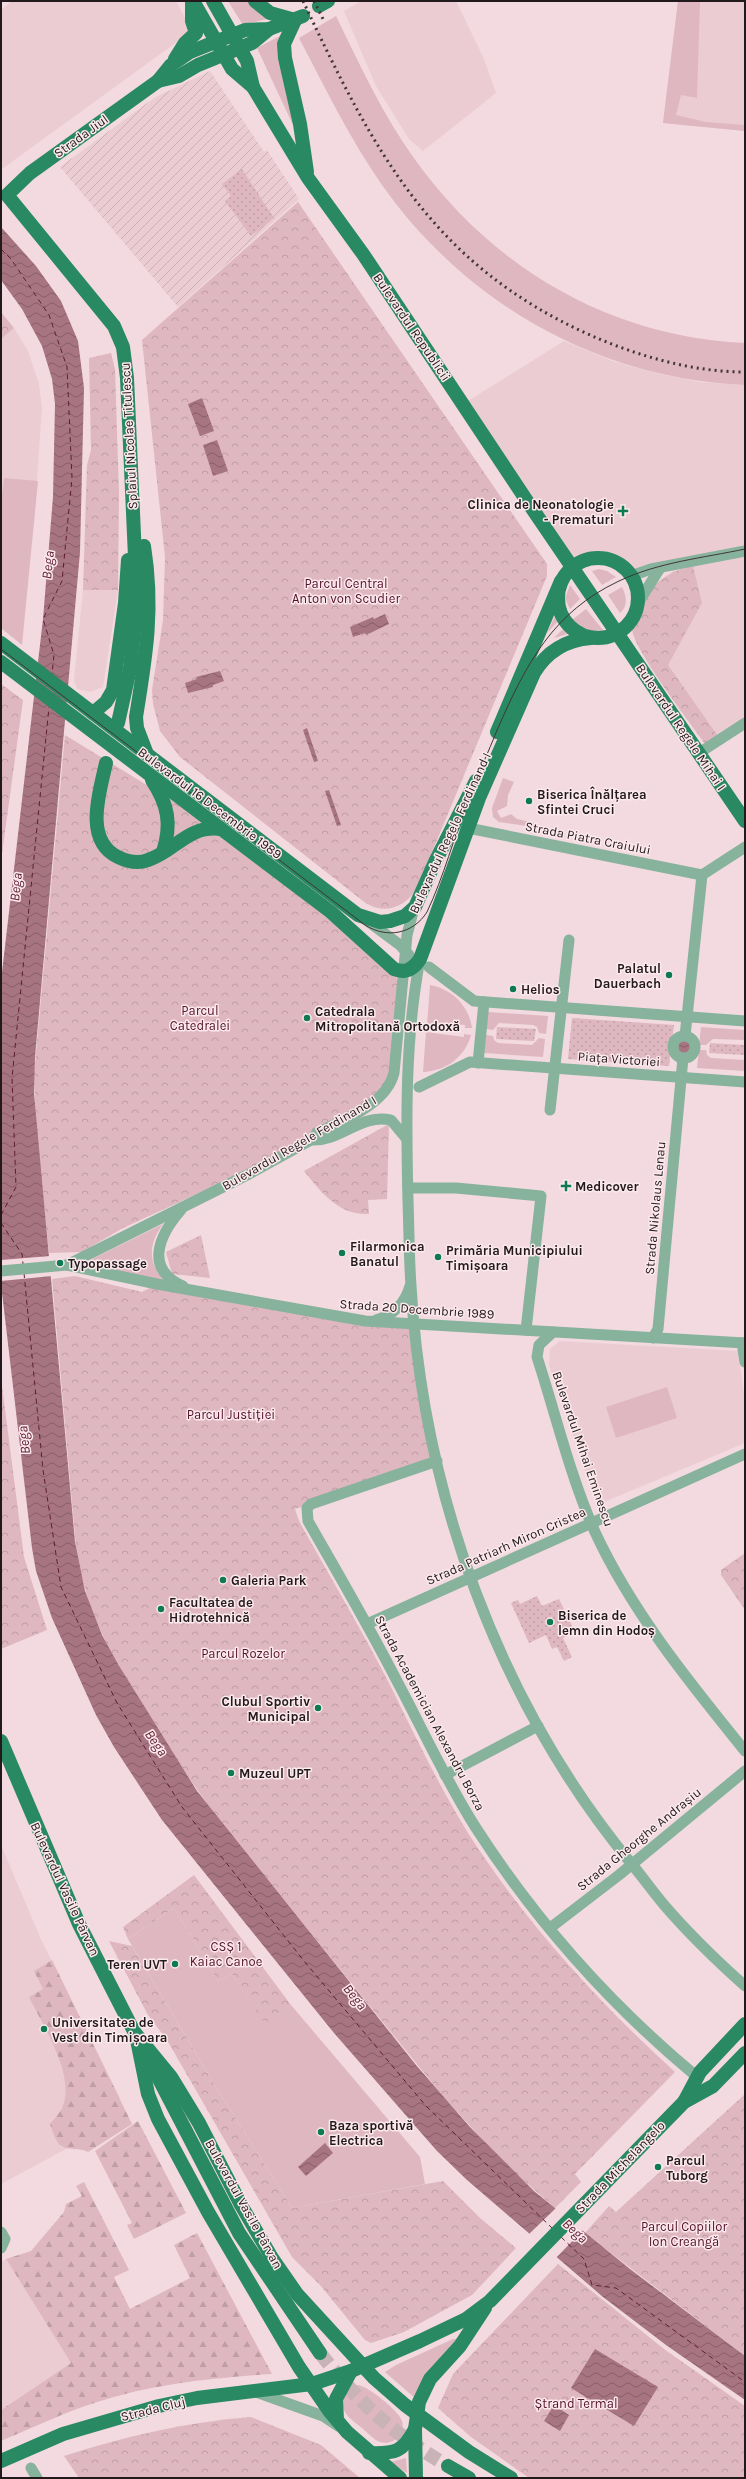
<svg xmlns="http://www.w3.org/2000/svg" width="746" height="2479" font-family="Karla,sans-serif">
  <style>
    .built { fill: #ecccd3 }
    .industrial { fill: url(#industrial-furrows) }
    .grass { fill: #dfb7c0 }
    .forest { fill: url(#forest-firs) }
    .park { fill: url(#park-crowns) }
    .garden { fill: url(#garden-dots) }
    .water { fill: url(#water-waves) }
    .pier { fill: #f2dae0 }
    .lines { fill: none; stroke-linecap: round; stroke-linejoin: round }
    .ferry { stroke: #5e1d33; stroke-width: 1; stroke-dasharray: 5 4; stroke-linecap: butt }
    .major-tunnel { stroke: #c8b3b9; stroke-width: 14; stroke-dasharray: 14 7; stroke-linecap: butt }
    .minor { stroke: #87b29c; stroke-width: 11 }
    .major { stroke: #288962; stroke-width: 14 }
    .tram { stroke: #403638; stroke-width: 1 }
    .rail { stroke: #403638; stroke-width: 3; stroke-dasharray: 2 4; stroke-linecap: butt }
    .poi-dot { fill: #0e7a54; stroke: #fce9ed; stroke-width: 1.5 }
    .labels { text-anchor: middle; dominant-baseline: central; stroke-width: 3; stroke-linejoin: round; paint-order: stroke }
    .street-label { font-size: 13px; fill: #21191b; stroke: #fce9ed }
    .poi-label { font-size: 13px; font-weight: bold; fill: #21191b; stroke: #fce9ed; text-anchor: start }
    .park-label { font-size: 13px; fill: #53122a; stroke: #fce9ed }
    .water-label { font-size: 14px; font-style: italic; fill: #5e1d33; stroke: #fce9ed }
  </style>
  <defs>
    <pattern id="industrial-furrows" width="10" height="10" patternUnits="userSpaceOnUse"><rect width="10" height="10" fill="#ecccd3"/><path d="M-1 1l2-2M0 10L10 0M9 11l2-2" fill="none" stroke="#caafb5"/></pattern>
    <pattern id="forest-firs" width="22" height="20" patternUnits="userSpaceOnUse"><rect width="22" height="20" fill="#dfb7c0"/><path d="M5 1l3.5 6h-7zM16 11l3.5 6h-7z" fill="#bf9da4"/></pattern>
    <pattern id="park-crowns" width="20" height="18" patternUnits="userSpaceOnUse"><rect width="20" height="18" fill="#dfb7c0"/><path d="M2 6a3 3 0 1 1 6 0M12 15a3 3 0 1 1 6 0" fill="none" stroke="#bf9da4"/></pattern>
    <pattern id="garden-dots" width="8" height="8" patternUnits="userSpaceOnUse"><rect width="8" height="8" fill="#dfb7c0"/><path d="M2 2h.1M6 6h.1" fill="none" stroke="#bf9da4" stroke-width="1.8" stroke-linecap="round"/></pattern>
    <pattern id="water-waves" width="16" height="10" patternUnits="userSpaceOnUse"><rect width="16" height="10" fill="#a77481"/><path d="M0 5q4-4 8 0t8 0" fill="none" stroke="#885e69"/></pattern>
  </defs>
  <rect width="100%" height="100%" fill="#f2dae0"/>
  <!-- built -->
  <g class="built">
    <path d="M12,1H176L192,31L2,169L1,10Z"/>
    <path d="M361,1H456L484,59L496,93L423,151L409,139L376,86L344,11Z"/>
    <path d="M678,1H745V131L663,123Z"/>
    <path d="M14,328L28,351L39,384L42,408L34,524L1,520V339Z"/>
    <path d="M564,341L615,362L656,373L699,382L745,385V549L630,575L616,563L602,558L588,559L573,567L463,404Z"/>
    <path d="M745,556V720L706,745L639,647L632,629L634,617L673,571Z"/>
    <path d="M83,590H118L103,687L90,692L77,689L74,680Z"/>
    <path d="M560,1341L738,1351L745,1401V1443L597,1505L549,1365L550,1349Z"/>
    <path d="M1,1845L40,1937L120,2098L55,2134L60,2145L68,2148L1,2184Z"/>
    <path d="M6,2259L71,2363L1,2410V2262Z"/>
  </g>
  <!-- industrial -->
  <path class="industrial" d="M210,71L264,152L267,150L299,199L178,307L60,167L154,98Z"/>
  <!-- grass -->
  <g class="grass">
    <path d="M228,1H249L267,19L243,25Z"/>
    <path d="M678,1H700L697,98L681,95L676,115L706,122L745,125V131L663,123Z"/>
    <path d="M336,16C360,65 383,116 416,161C494,269 611,337 745,343V385C599,379 466,304 382,185C350,139 325,88 299,38Z"/>
    <path d="M280,36L300,140L257,48Z"/>
    <path d="M4,478L38,481L22,645L1,628V502Z"/>
    <path d="M599,569L607,571L616,577L602,585L592,571Z"/>
    <path d="M570,585L580,599L570,609L565,598Z"/>
    <path d="M622,587C627,597 628,606 620,613L608,595Z"/>
    <path d="M586,609L603,630C591,633 580,628 572,620Z"/>
    <path d="M557,611L560,619L547,633L557,612Z"/>
    <path d="M565,627L571,633L554,638Z"/>
    <path d="M503,778L514,782L508,795L507,806L497,811L501,818L511,814L517,819L535,823L534,827L499,822L493,817L492,808Z"/>
    <path d="M430,985C452,989 469,1006 472,1028H465V1025L438,1023L437,1026L427,1025Z"/>
    <path d="M488,1012L548,1016L546,1034L539,1033L537,1027L533,1025L499,1023L493,1030L486,1029Z"/>
    <path d="M701,1027L745,1030V1040L713,1039L706,1045H699Z"/>
    <path d="M426,1032L464,1037V1034L471,1035C465,1057 446,1071 423,1072Z"/>
    <path d="M486,1035L493,1036L494,1040L498,1043L532,1045L539,1038L545,1039L543,1057L484,1053Z"/>
    <path d="M699,1050H706L707,1055L711,1058L745,1060V1071L697,1068Z"/>
    <path d="M163,1224C149,1243 147,1262 164,1281L82,1264Z"/>
    <path d="M667,1387L677,1418L616,1438L606,1407Z"/>
    <path d="M174,1908L218,1981L232,1974L265,2023L291,2005L420,2157L425,2184L292,2208L216,2087L128,1939Z"/>
    <path d="M453,2339H457L415,2398L385,2372L396,2365Z"/>
    <path d="M358,2385C368,2386 399,2411 402,2421C406,2434 393,2446 380,2442C374,2440 368,2433 363,2429C354,2421 344,2416 342,2404L348,2389Z"/>
    <path d="M406,2458L407,2473L390,2462Z"/>
  </g>
  <!-- forest -->
  <g class="forest">
    <path d="M52,1960L132,2124L88,2152C80,2147 67,2151 60,2145C55,2140 52,2130 50,2124C53,2120 58,2115 61,2110C78,2078 43,2026 29,1997L43,1989L34,1971Z"/>
    <path d="M138,2121L186,2213L134,2239L127,2225L132,2223L95,2151Z"/>
    <path d="M84,2182L129,2270L114,2277L130,2309L190,2278L174,2245L197,2233L272,2374C212,2378 152,2384 94,2403C63,2413 32,2428 1,2441V2410L71,2363L6,2259L31,2251L64,2212L66,2204L82,2196L76,2186Z"/>
  </g>
  <!-- park -->
  <g class="park">
    <path d="M298,202L547,564V576L417,888C405,908 383,916 363,901L180,757L160,731L153,704L152,690L163,620L165,557L142,340Z"/>
    <path d="M1,312L14,328L1,339Z"/>
    <path d="M111,353L115,369L119,494L118,590H83L87,465L91,450L89,358Z"/>
    <path d="M693,566L702,603L668,665L718,736L706,745C691,724 633,649 632,629C632,617 639,606 646,596C660,578 670,571 693,566Z"/>
    <path d="M1,684L23,700L1,861Z"/>
    <path d="M65,735L230,836L395,975L399,983L388,1088L362,1118L123,1228L82,1252L49,1253L36,1127L34,1075Z"/>
    <path d="M389,1124L387,1199L368,1200L369,1214C339,1216 321,1192 304,1171Z"/>
    <path d="M201,1235L210,1278L172,1274L166,1252Z"/>
    <path d="M75,1276L142,1292L157,1284L412,1324L437,1461L295,1509L299,1521C330,1577 363,1632 392,1689C416,1738 439,1786 468,1833C525,1922 597,2001 675,2072L575,2174L581,2182L555,2208L504,2163L442,2095L218,1819L177,1761L109,1649L90,1607L77,1558L52,1279Z"/>
    <path d="M1,1378L24,1557L47,1630L1,1649Z"/>
    <path d="M745,1553V1610L721,1575V1570Z"/>
    <path d="M194,1875L291,2005L265,2024L232,1974L218,1981L174,1908L128,1939L123,1927Z"/>
    <path d="M109,1941L132,1946L216,2087L292,2208L443,2181L480,2218L516,2248L472,2295L404,2332L371,2343L365,2340L320,2285L292,2257L167,2040L148,2015Z"/>
    <path d="M745,2094V2356L585,2233L609,2206L616,2212Z"/>
    <path d="M558,2264L664,2349L745,2406V2478H529L471,2437L438,2408L453,2374Z"/>
    <path d="M251,2417L321,2445L360,2478H79L64,2456C126,2436 186,2422 251,2417Z"/>
  </g>
  <!-- garden -->
  <g class="garden">
    <path d="M242,169L274,218L251,236L225,201L231,196L222,184Z"/>
    <path d="M572,1018L674,1025L669,1066L568,1059Z"/>
    <path d="M497,1027L536,1029L534,1041L496,1039Z"/>
    <path d="M710,1043L745,1045V1055L709,1053Z"/>
    <path d="M537,1596L542,1606L559,1599L575,1632L563,1638L572,1657L564,1661L557,1647L552,1649L546,1635L529,1643L511,1603L518,1600L520,1604Z"/>
  </g>
  <!-- water -->
  <g class="water">
    <path d="M1,227L36,266L61,301L78,341L84,388L80,552L35,1057L34,1093L75,1542L85,1591L102,1635L118,1664L197,1791L416,2065L470,2127L534,2191L630,2269L745,2356V2400L666,2345L603,2297L467,2180L437,2151L334,2033L162,1820L114,1747L96,1715L52,1618L36,1571L32,1548L1,1284V981L43,619L53,497L55,404L52,379L42,346L22,309L1,280Z"/>
    <path d="M202,398L214,431L200,436L188,404Z"/>
    <path d="M217,440L228,471L213,476L203,445Z"/>
    <path d="M385,614L389,624L366,635L365,633L353,637L350,627L373,617L374,619Z"/>
    <path d="M220,671L224,681L213,685V687L188,693L185,683L197,679L196,677Z"/>
    <path d="M307,728L318,761L314,762L303,730Z"/>
    <path d="M329,790L341,825L337,826L325,791Z"/>
    <circle cx="685" cy="1047" r="7"/>
    <path d="M325,2143L333,2153L306,2176L298,2167Z"/>
    <path d="M595,2349L658,2387L634,2426L571,2388Z"/>
    <path d="M554,2405L569,2415L560,2431L544,2421Z"/>
  </g>
  <!-- pier -->
  <g class="pier">
    <path d="M50,1256L52,1276L1,1281V1260Z"/>
    <path d="M557,2207L584,2229L555,2259L528,2235Z"/>
  </g>
  <g class="lines">
    <!-- ferry -->
    <g class="ferry">
      <path d="M1,249L11,259L49,315L67,367L72,478L62,581L43,619L54,655L52,674"/>
      <path d="M1,1215L16,1187L12,1078L49,707"/>
      <path d="M1,1223L22,1254L23,1264"/>
      <path d="M24,1273L43,1470L61,1587L117,1703L182,1807L304,1961L426,2106L552,2228"/>
      <path d="M561,2237L584,2259L592,2285L616,2288L745,2382"/>
    </g>
    <!-- major-tunnel -->
    <path class="major-tunnel" d="M320,2353C360,2404 392,2433 448,2466"/>
    <!-- minor -->
    <g class="minor">
      <path d="M631,576L651,569L745,551"/>
      <path d="M636,612L640,600L660,568"/>
      <path d="M699,753L745,723"/>
      <path d="M468,828L702,875"/>
      <path d="M702,875L745,847"/>
      <path d="M365,919L400,945L409,955"/>
      <path d="M420,959C405,1038 406,1120 408,1201C409,1229 409,1257 411,1286C423,1493 498,1701 630,1862C642,1876 653,1892 665,1906C690,1935 717,1961 745,1986"/>
      <path d="M429,967L474,1001L745,1021"/>
      <path d="M685,1036L702,875"/>
      <circle cx="684" cy="1047" r="11"/>
      <path d="M478,1063L484,1002"/>
      <path d="M419,1087L470,1062L745,1082"/>
      <path d="M550,1110L569,940"/>
      <path d="M311,1140C340,1142 361,1113 391,1120L406,1138"/>
      <path d="M408,1188H456L541,1196L526,1330"/>
      <path d="M181,1210C160,1234 143,1269 183,1286"/>
      <path d="M67,1265L249,1174L311,1140L317,1133C344,1119 386,1105 394,1073L407,935L414,908"/>
      <path d="M1,1271L67,1265L157,1284L365,1321L745,1343"/>
      <path d="M376,1320C393,1315 405,1304 410,1286"/>
      <path d="M553,1332L539,1345L537,1357C556,1415 570,1476 595,1532C632,1612 690,1683 745,1751"/>
      <path d="M653,1338L658,1329L683,1058"/>
      <path d="M742,1343L745,1362"/>
      <path d="M437,1461L311,1504L307,1508L308,1521C339,1575 370,1628 398,1683C424,1732 446,1781 476,1828C536,1921 612,2006 696,2076"/>
      <path d="M367,1624L745,1454"/>
      <path d="M445,1775L538,1726"/>
      <path d="M550,1928L619,1875L745,1771"/>
      <path d="M1,2232L5,2239L1,2248"/>
      <path d="M256,2392L323,2416L338,2426"/>
      <path d="M31,2468L37,2478"/>
    </g>
    <!-- major -->
    <g class="major">
      <path d="M193,1L232,69L253,87L308,178L363,254L525,498L745,821"/>
      <path d="M213,1L247,61L253,87"/>
      <path d="M255,1L270,13L295,20"/>
      <path d="M319,6L328,1"/>
      <path d="M295,20L284,44L285,58L300,124L307,172"/>
      <path d="M175,59L185,43L196,33L192,21V1"/>
      <path d="M158,81L179,76L198,65L252,43L269,29"/>
      <path d="M144,546C154,608 146,656 136,717L137,728L147,754"/>
      <circle cx="598" cy="598" r="40"/>
      <path d="M1,643L358,915L380,922L390,921L405,916L415,907L435,862L476,781"/>
      <path d="M1,662L331,912L394,969C406,974 414,968 420,959L479,798L534,673C547,651 566,640 591,638"/>
      <path d="M93,713L106,702L113,690L125,603L128,560"/>
      <path d="M118,723L130,669L137,602L127,378L123,347L114,326L7,195L30,173L158,81L171,65L190,52L245,30L269,29L303,16"/>
      <path d="M497,732L561,581"/>
      <path d="M106,763C100,791 83,840 118,857C128,862 138,864 148,860C176,851 187,825 221,829"/>
      <path d="M152,780C168,804 172,824 163,852"/>
      <path d="M1,1741L79,1924L129,2022L135,2033L171,2077L199,2123L241,2205L272,2258L297,2294L374,2378L405,2405L469,2452L511,2478"/>
      <path d="M136,2035L148,2094L158,2119L208,2212L299,2367L330,2412L347,2432L400,2478"/>
      <path d="M148,2058L239,2233L320,2353"/>
      <path d="M684,2102L700,2072L745,2024"/>
      <path d="M337,2420L336,2399L351,2371"/>
      <path d="M369,2453C395,2454 403,2452 415,2429"/>
      <path d="M1,2461L63,2434L159,2406L197,2398L312,2384L351,2371L420,2341L466,2319L490,2301L684,2102L713,2086L745,2053"/>
      <path d="M448,2466L469,2478"/>
      <path d="M416,2478L415,2429L419,2402L430,2379L460,2346L485,2308"/>
    </g>
    <!-- tram -->
    <path class="tram" d="M1,649L365,925C387,939 413,934 427,912C444,876 454,837 468,801C477,776 488,753 498,728C526,664 553,612 619,581C659,562 703,558 745,549"/>
    <!-- rail -->
    <g class="rail">
      <path d="M303,1C374,151 431,264 590,335C638,356 692,372 745,372"/>
      <path d="M314,1L324,21"/>
    </g>
  </g>
  <!-- markers -->
  <g class="poi-dot">
    <path d="M621 505h4v4h4v4h-4v4h-4v-4h-4v-4h4z"/>
    <circle cx="529" cy="801" r="4"/>
    <circle cx="669" cy="975" r="4"/>
    <circle cx="513" cy="989" r="4"/>
    <circle cx="307" cy="1018" r="4"/>
    <path d="M564 1180h4v4h4v4h-4v4h-4v-4h-4v-4h4z"/>
    <circle cx="342" cy="1253" r="4"/>
    <circle cx="438" cy="1257" r="4"/>
    <circle cx="60" cy="1263" r="4"/>
    <circle cx="223" cy="1580" r="4"/>
    <circle cx="161" cy="1609" r="4"/>
    <circle cx="550" cy="1622" r="4"/>
    <circle cx="318" cy="1708" r="4"/>
    <circle cx="231" cy="1773" r="4"/>
    <circle cx="175" cy="1964" r="4"/>
    <circle cx="44" cy="2029" r="4"/>
    <circle cx="321" cy="2132" r="4"/>
    <circle cx="658" cy="2167" r="4"/>
  </g>
  <g class="labels">
    <!-- street labels -->
    <g class="street-label">
      <text transform="translate(81 136) rotate(-36)">Strada Jiul</text>
      <text transform="translate(412 327) rotate(56)">Bulevardul Republicii</text>
      <text transform="translate(129 436) rotate(-93)">Splaiul Nicolae Titulescu</text>
      <text transform="translate(681 727) rotate(56)">Bulevardul Regele Mihai I</text>
      <text transform="translate(210 803) rotate(37)">Bulevardul 16 Decembrie 1989</text>
      <text transform="translate(450 833) rotate(-65)">Bulevardul Regele Ferdinand I</text>
      <text transform="translate(588 838) rotate(11)">Strada Piatra Craiului</text>
      <text transform="translate(619 1059) rotate(4)">Piața Victoriei</text>
      <text transform="translate(299 1143) rotate(-30)">Bulevardul Regele Ferdinand I</text>
      <text transform="translate(655 1208) rotate(-85)">Strada Nikolaus Lenau</text>
      <text transform="translate(417 1309) rotate(4)">Strada 20 Decembrie 1989</text>
      <text transform="translate(583 1449) rotate(71)">Bulevardul Mihai Eminescu</text>
      <text transform="translate(506 1546) rotate(-24)">Strada Patriarh Miron Cristea</text>
      <text transform="translate(430 1713) rotate(62)">Strada Academician Alexandru Borza</text>
      <text transform="translate(639 1839) rotate(-39)">Strada Gheorghe Andrașiu</text>
      <text transform="translate(65 1889) rotate(65)">Bulevardul Vasile Pârvan</text>
      <text transform="translate(620 2167) rotate(-46)">Strada Michelangelo</text>
      <text transform="translate(244 2204) rotate(61)">Bulevardul Vasile Pârvan</text>
      <text transform="translate(153 2409) rotate(-14)">Strada Cluj</text>
    </g>
    <!-- poi labels -->
    <g class="poi-label">
      <text x="614" y="504" text-anchor="end">Clinica de Neonatologie<tspan x="614" dy="15">- Prematuri</tspan></text>
      <text x="537" y="794">Biserica Înălțarea<tspan x="537" dy="15">Sfintei Cruci</tspan></text>
      <text x="661" y="968" text-anchor="end">Palatul<tspan x="661" dy="15">Dauerbach</tspan></text>
      <text x="521" y="989">Helios</text>
      <text x="315" y="1011">Catedrala<tspan x="315" dy="15">Mitropolitană Ortodoxă</tspan></text>
      <text x="575" y="1186">Medicover</text>
      <text x="350" y="1246">Filarmonica<tspan x="350" dy="15">Banatul</tspan></text>
      <text x="446" y="1250">Primăria Municipiului<tspan x="446" dy="15">Timișoara</tspan></text>
      <text x="68" y="1263">Typopassage</text>
      <text x="231" y="1580">Galeria Park</text>
      <text x="169" y="1602">Facultatea de<tspan x="169" dy="15">Hidrotehnică</tspan></text>
      <text x="558" y="1615">Biserica de<tspan x="558" dy="15">lemn din Hodoș</tspan></text>
      <text x="310" y="1701" text-anchor="end">Clubul Sportiv<tspan x="310" dy="15">Municipal</tspan></text>
      <text x="239" y="1773">Muzeul UPT</text>
      <text x="167" y="1964" text-anchor="end">Teren UVT</text>
      <text x="52" y="2022">Universitatea de<tspan x="52" dy="15">Vest din Timișoara</tspan></text>
      <text x="329" y="2125">Baza sportivă<tspan x="329" dy="15">Electrica</tspan></text>
      <text x="666" y="2160">Parcul<tspan x="666" dy="15">Tuborg</tspan></text>
    </g>
    <!-- park labels -->
    <g class="park-label">
      <text x="346" y="583">Parcul Central<tspan x="346" dy="15">Anton von Scudier</tspan></text>
      <text x="200" y="1010">Parcul<tspan x="200" dy="15">Catedralei</tspan></text>
      <text x="231" y="1414">Parcul Justiției</text>
      <text x="243" y="1653">Parcul Rozelor</text>
      <text x="226" y="1946">CSȘ 1<tspan x="226" dy="15">Kaiac Canoe</tspan></text>
      <text x="684" y="2226">Parcul Copiilor<tspan x="684" dy="15">Ion Creangă</tspan></text>
      <text x="576" y="2403">Ștrand Termal</text>
    </g>
    <!-- water labels -->
    <g class="water-label">
      <text transform="translate(48 565) rotate(-84)">Bega</text>
      <text transform="translate(16 887) rotate(-84)">Bega</text>
      <text transform="translate(24 1440) rotate(-96)">Bega</text>
      <text transform="translate(156 1743) rotate(55)">Bega</text>
      <text transform="translate(355 1997) rotate(51)">Bega</text>
      <text transform="translate(575 2231) rotate(42)">Bega</text>
    </g>
  </g>
  <!-- border -->
  <rect width="746" height="2479" fill="none" stroke="#21191b" stroke-width="4"/>
</svg>
